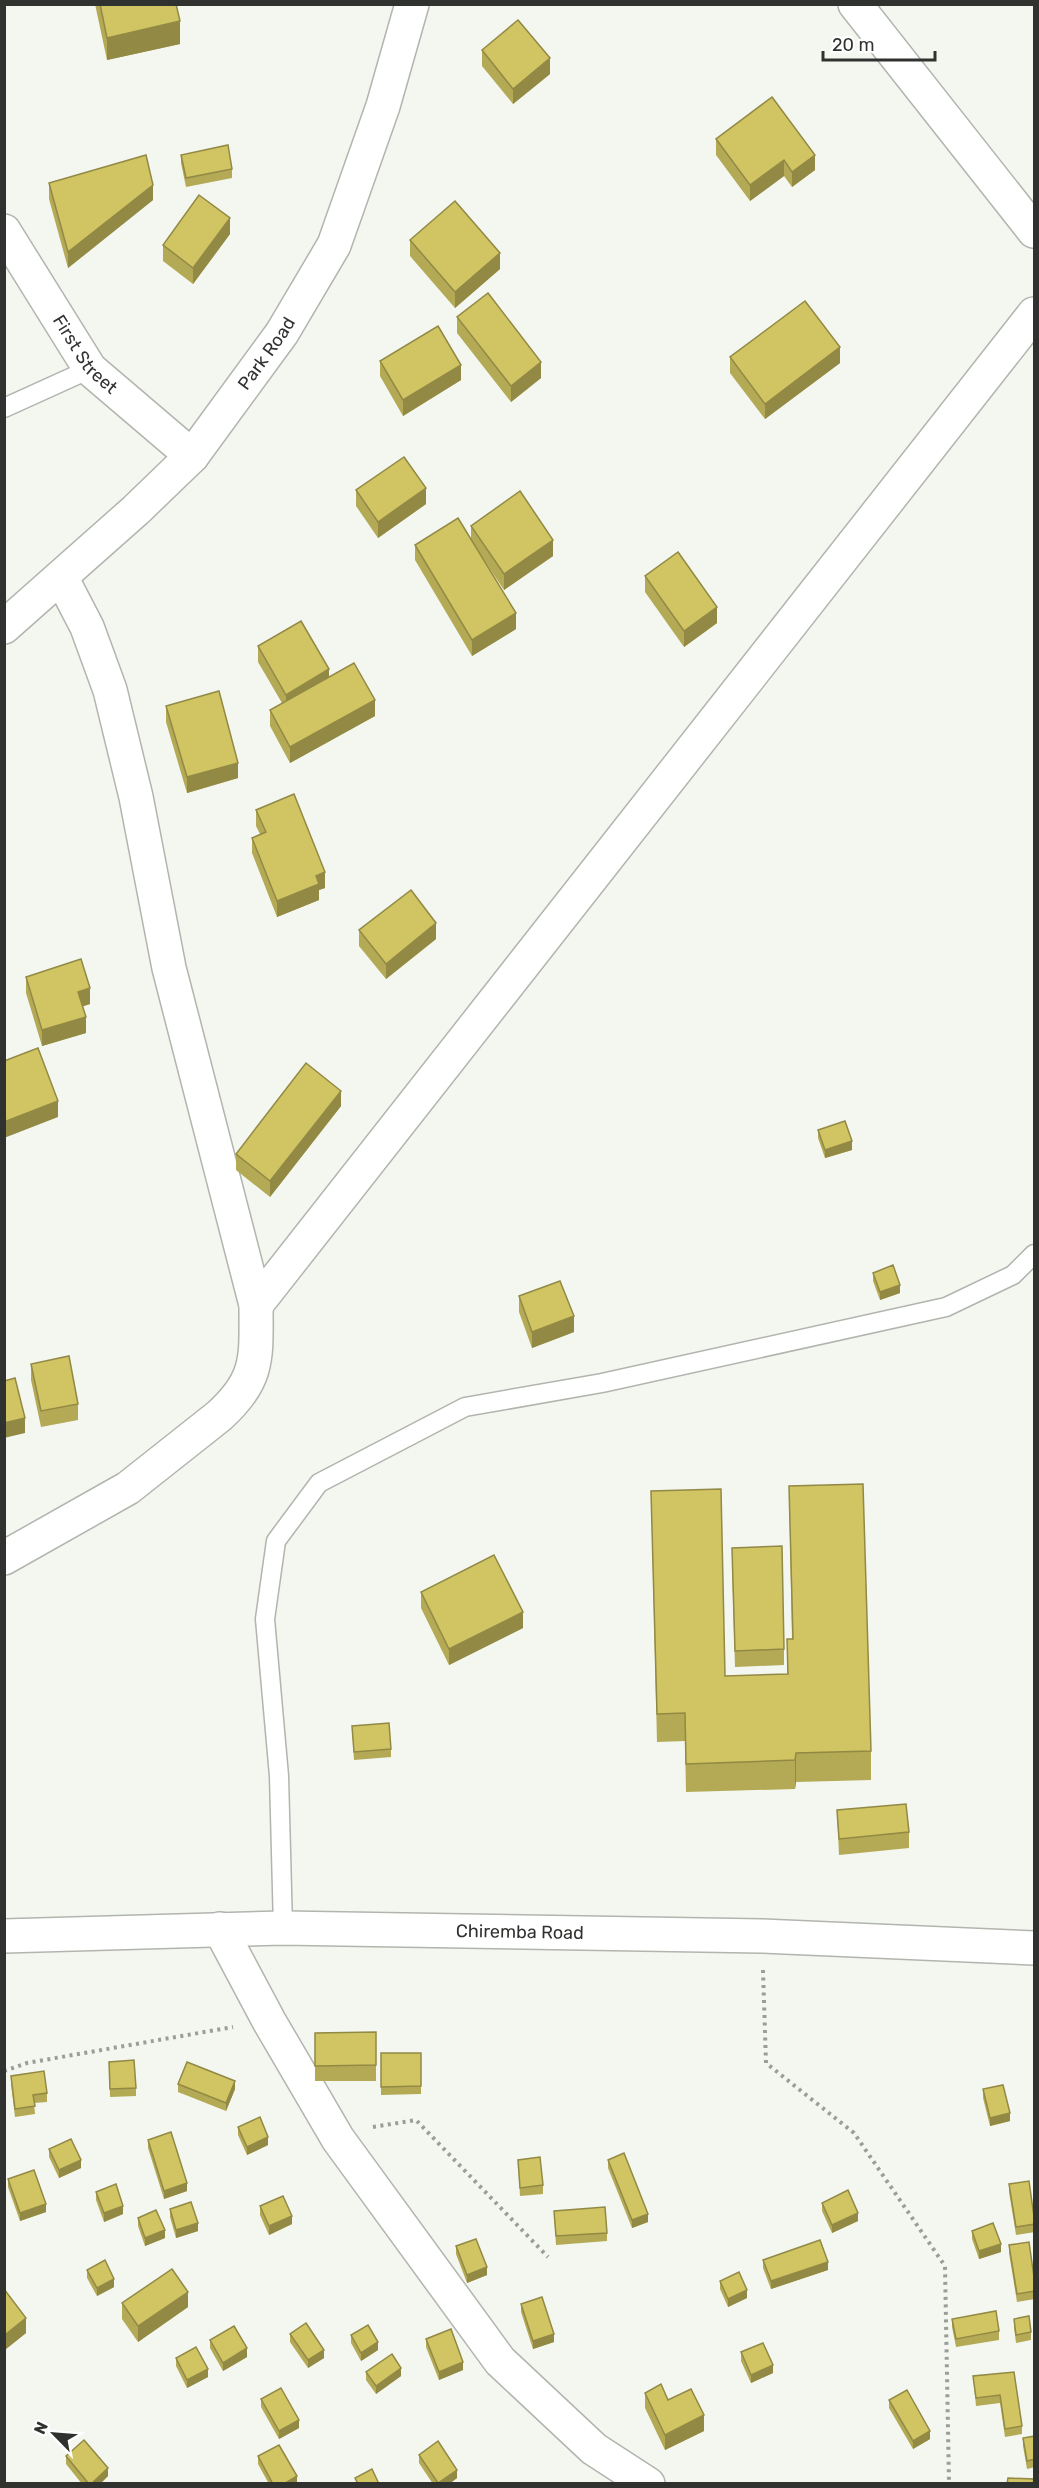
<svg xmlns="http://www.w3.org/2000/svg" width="1039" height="2488" font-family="Rubik,sans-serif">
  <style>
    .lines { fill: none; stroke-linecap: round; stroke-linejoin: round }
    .lane-casing { stroke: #b1b5ae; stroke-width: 21 }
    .street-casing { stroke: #b1b5ae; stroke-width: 36 }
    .secondary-casing { stroke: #b1b5ae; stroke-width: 36 }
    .path { stroke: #9a9d98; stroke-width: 4; stroke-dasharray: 3 4.5; stroke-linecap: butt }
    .lane { stroke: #fff; stroke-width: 18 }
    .street { stroke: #fff; stroke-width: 33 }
    .secondary { stroke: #fff; stroke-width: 33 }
    .wall { fill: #b4a955 }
    .shaded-wall { fill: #928945 }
    .building { fill: #d1c463; stroke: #928945; stroke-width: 1.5 }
    .labels { text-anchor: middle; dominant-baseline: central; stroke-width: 4.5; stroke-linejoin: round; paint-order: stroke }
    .street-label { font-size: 18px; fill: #30322f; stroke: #fff }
  </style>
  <rect width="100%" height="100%" fill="#f3f7f0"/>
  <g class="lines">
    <!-- lane casing -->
    <g class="lane-casing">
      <g id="lane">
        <path d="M4,408L90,369"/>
        <path d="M283,1928L279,1776L265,1619L276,1541L319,1483L465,1407L602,1383L946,1307L1013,1275L1034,1254"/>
      </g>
    </g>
    <!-- street casing -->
    <g class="street-casing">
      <g id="street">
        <path d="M855,4L1034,231"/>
        <path d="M256,1305L1034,314"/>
        <path d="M4,1558L128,1488L219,1416C260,1379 256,1357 256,1305L169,968L136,797L110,690L87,627L61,577"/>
        <path d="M220,1929L269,2021L338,2139L500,2361L594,2449L648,2484"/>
      </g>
    </g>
    <!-- secondary casing -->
    <g class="secondary-casing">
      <g id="secondary">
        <path id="s1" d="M4,231L90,369L192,456"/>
        <path id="s2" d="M4,627L136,510L192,456L282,333L334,245L383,106L412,4"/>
        <path id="s3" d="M4,1936L283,1928L762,1936L1034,1948"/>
      </g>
    </g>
    <!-- path -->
    <g class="path">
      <path d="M763,1970L766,2063L854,2133L945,2266L949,2484"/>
      <path d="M4,2071L27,2063L233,2027"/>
      <path d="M373,2127L416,2120L548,2257"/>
    </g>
    <!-- lane -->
    <use href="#lane" class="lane"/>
    <!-- street -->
    <use href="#street" class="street"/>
    <!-- secondary -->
    <use href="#secondary" class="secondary"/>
  </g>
  <!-- wall -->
  <g class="wall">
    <path d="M95,4H176L180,44L107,60Z"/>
    <path d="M482,50L550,74L513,104L482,66Z"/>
    <path d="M772,97L815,170L792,187L784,176L750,201L716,155V139Z"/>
    <path d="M181,155L232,169V178L186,187L181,163Z"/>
    <path d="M49,183L153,200L68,268L49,199Z"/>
    <path d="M230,234L193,284L163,261V245Z"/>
    <path d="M410,240L500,269L455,308L410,256Z"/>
    <path d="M457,317L541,378L511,402L457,333Z"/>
    <path d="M730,357L840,363L765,419L730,373Z"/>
    <path d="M380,361L461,380L403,416L380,376Z"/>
    <path d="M356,490L426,504L378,538L356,506Z"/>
    <path d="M471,526L553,556L504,590L484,560L516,629L472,656L415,560V545L471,539Z"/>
    <path d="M645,576L717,623L684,647L645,592Z"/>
    <path d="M258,646L329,677L375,716L290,763L270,726V710L282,703L258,662Z"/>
    <path d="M166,706L238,778L187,793L166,722Z"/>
    <path d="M256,810L325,888L319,890V900L277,917L252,853V838L260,834L256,826Z"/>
    <path d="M359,930L436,939L386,979L359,946Z"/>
    <path d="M26,977L90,1004L83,1006L86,1033L42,1046L26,993Z"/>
    <path d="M341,1106L270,1197L236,1170V1154Z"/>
    <path d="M818,1130L852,1150L825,1158L818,1138Z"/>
    <path d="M873,1273L900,1293L880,1300L873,1281Z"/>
    <path d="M519,1296L574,1332L532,1348L519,1312Z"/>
    <path d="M31,1364L78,1404V1420L41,1427L31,1380Z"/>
    <path d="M789,1486L871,1751V1780L796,1782L795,1789L686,1792L685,1741L657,1742L651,1491L725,1676L787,1674V1639H792Z"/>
    <path d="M732,1564L784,1649V1665L735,1667Z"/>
    <path d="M421,1592L523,1628L449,1665L421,1608Z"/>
    <path d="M352,1726L391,1749V1757L354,1760Z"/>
    <path d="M837,1810L909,1832V1848L839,1855Z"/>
    <path d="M376,2032V2081H315V2033Z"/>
    <path d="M381,2053H421V2094L381,2095Z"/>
    <path d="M109,2062L136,2088V2096L110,2097Z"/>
    <path d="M11,2076L47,2093V2102L34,2103L35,2114L15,2117L11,2084Z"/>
    <path d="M178,2084L235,2089L226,2111L178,2092Z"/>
    <path d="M983,2089L1010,2121L990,2126L983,2098Z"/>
    <path d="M238,2127L268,2145L247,2155L238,2135Z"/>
    <path d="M148,2140L187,2191L164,2199L148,2148Z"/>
    <path d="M49,2149L81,2168L59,2178L49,2157Z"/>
    <path d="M518,2160L543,2185V2194L520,2196Z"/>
    <path d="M608,2160L648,2222L632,2228L608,2168Z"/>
    <path d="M8,2179L46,2212L20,2221L8,2187Z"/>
    <path d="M1009,2184L1035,2221V2232L1016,2235L1009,2192Z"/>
    <path d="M96,2192L123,2214L104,2222L96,2200Z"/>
    <path d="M822,2203L858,2221L832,2233L822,2211Z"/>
    <path d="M260,2206L292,2224L269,2235L260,2215Z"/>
    <path d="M170,2209L198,2231L176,2238L170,2217Z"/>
    <path d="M554,2211L607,2233V2241L556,2245Z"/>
    <path d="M138,2218L165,2238L145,2246L138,2226Z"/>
    <path d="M972,2231L1001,2252L979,2259L972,2239Z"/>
    <path d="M1009,2245L1035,2284V2299L1017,2302L1009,2253Z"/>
    <path d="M456,2246L487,2275L467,2283L456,2254Z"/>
    <path d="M763,2260L828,2270L771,2289L763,2268Z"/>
    <path d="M87,2270L114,2287L97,2296L87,2278Z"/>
    <path d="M720,2281L747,2298L728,2307L720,2289Z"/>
    <path d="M4,2289L26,2333L6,2349L4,2348Z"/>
    <path d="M122,2303L188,2307L138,2342L122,2319Z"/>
    <path d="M521,2304L554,2342L533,2349L521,2312Z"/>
    <path d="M952,2319L999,2331V2340L956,2347L952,2327Z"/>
    <path d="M1014,2319L1031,2332V2340L1016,2343L1014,2327Z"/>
    <path d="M290,2334L324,2358L308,2368L290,2342Z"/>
    <path d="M351,2335L378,2350L361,2361L351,2343Z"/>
    <path d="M426,2339L463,2370L439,2380L426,2347Z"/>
    <path d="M210,2340L247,2357L223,2371L210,2348Z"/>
    <path d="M741,2352L773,2373L751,2383L741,2361Z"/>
    <path d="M176,2358L208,2377L187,2388L176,2366Z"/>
    <path d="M366,2372L401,2376L376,2394L366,2380Z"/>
    <path d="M1014,2372L1022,2426V2434L1005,2437L1000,2403L976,2406L973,2376Z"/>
    <path d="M645,2393L668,2400L704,2431L665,2450L645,2408Z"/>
    <path d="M261,2399L299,2428L279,2439L261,2407Z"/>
    <path d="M889,2400L930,2439L913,2449L889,2408Z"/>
    <path d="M1035,2436V2467L1027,2469L1023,2446V2438Z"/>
    <path d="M419,2455L457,2478L449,2484H433L419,2463Z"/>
    <path d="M66,2456L108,2476L100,2484H82L66,2464Z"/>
    <path d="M258,2456L297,2484H269L258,2464Z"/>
  </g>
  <!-- shaded-wall -->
  <g class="shaded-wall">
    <path d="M180,21V44L107,60V38Z"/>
    <path d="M550,58V74L513,104V89Z"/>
    <path d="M815,155V170L792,187V172Z"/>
    <path d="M784,160V176L750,201V185Z"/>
    <path d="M153,185V200L68,268V252Z"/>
    <path d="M230,218V234L193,284V268Z"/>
    <path d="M500,253V269L455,308V292Z"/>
    <path d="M840,347V363L765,419V404Z"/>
    <path d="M541,362V378L511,402V386Z"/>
    <path d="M461,365V380L403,416V400Z"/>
    <path d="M426,488V504L378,538V522Z"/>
    <path d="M553,540V556L504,590V574Z"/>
    <path d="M717,607V623L684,647V631Z"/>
    <path d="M516,613V629L472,656V640Z"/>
    <path d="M329,669V685L286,710V695Z"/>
    <path d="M375,700V716L290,763V747Z"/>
    <path d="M238,763V778L187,793V777Z"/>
    <path d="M325,872V888L319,890V900L277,917V901L316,876Z"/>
    <path d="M436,923V939L386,979V964Z"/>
    <path d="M90,988V1004L78,1008V992Z"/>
    <path d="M86,1017V1033L42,1046V1030Z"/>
    <path d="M341,1091V1106L270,1197V1181Z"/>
    <path d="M58,1101V1117L4,1138V1122Z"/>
    <path d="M852,1141V1150L825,1158V1150Z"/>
    <path d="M900,1285V1293L880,1300V1292Z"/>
    <path d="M574,1316V1332L532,1348V1332Z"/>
    <path d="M25,1418V1433L4,1438V1423Z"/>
    <path d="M523,1612V1628L449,1665V1649Z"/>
    <path d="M796,1753V1782L795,1789V1760Z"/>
    <path d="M235,2081V2089L226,2111V2103Z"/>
    <path d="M1010,2113V2121L990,2126V2118Z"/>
    <path d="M268,2137V2145L247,2155V2147Z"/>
    <path d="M81,2160V2168L59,2178V2170Z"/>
    <path d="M187,2183V2191L164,2199V2191Z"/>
    <path d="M46,2204V2212L20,2221V2213Z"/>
    <path d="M123,2206V2214L104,2222V2213Z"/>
    <path d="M858,2213V2221L832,2233V2225Z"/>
    <path d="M648,2214V2222L632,2228V2220Z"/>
    <path d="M292,2216V2224L269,2235V2226Z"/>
    <path d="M198,2223V2231L176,2238V2230Z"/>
    <path d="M165,2230V2238L145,2246V2238Z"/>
    <path d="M1001,2244V2252L979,2259V2251Z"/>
    <path d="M828,2262V2270L771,2289V2281Z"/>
    <path d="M487,2267V2275L467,2283V2275Z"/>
    <path d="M114,2279V2287L97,2296V2288Z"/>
    <path d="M747,2290V2298L728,2307V2299Z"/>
    <path d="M188,2292V2307L138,2342V2326Z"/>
    <path d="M26,2318V2333L6,2349V2334Z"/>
    <path d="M554,2334V2342L533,2349V2341Z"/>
    <path d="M378,2342V2350L361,2361V2353Z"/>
    <path d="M247,2348V2357L223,2371V2363Z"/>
    <path d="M324,2350V2358L308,2368V2360Z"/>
    <path d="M463,2362V2370L439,2380V2372Z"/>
    <path d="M773,2365V2373L751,2383V2375Z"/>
    <path d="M401,2368V2376L376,2394V2386Z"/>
    <path d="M208,2369V2377L187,2388V2380Z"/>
    <path d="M704,2415V2431L665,2450V2435Z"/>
    <path d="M299,2420V2428L279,2439V2431Z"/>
    <path d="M930,2431V2439L913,2449V2441Z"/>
    <path d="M108,2468V2476L100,2484H91Z"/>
    <path d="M457,2470V2478L449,2484H438Z"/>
    <path d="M297,2476V2484H284Z"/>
  </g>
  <!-- building -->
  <g class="building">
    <path d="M100,4H176L180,21L107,38Z"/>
    <path d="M518,20L550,58L513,89L482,50Z"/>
    <path d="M772,97L815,155L792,172L784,160L750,185L716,139Z"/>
    <path d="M228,145L232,169L186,178L181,155Z"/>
    <path d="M146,155L153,185L68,252L49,183Z"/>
    <path d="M199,195L230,218L193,268L163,245Z"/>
    <path d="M455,201L500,253L455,292L410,240Z"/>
    <path d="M488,293L541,362L511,386L457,317Z"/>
    <path d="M805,301L840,347L765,404L730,357Z"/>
    <path d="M438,326L461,365L403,400L380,361Z"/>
    <path d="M404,457L426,488L378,522L356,490Z"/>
    <path d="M520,491L553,540L504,574L471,526Z"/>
    <path d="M458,518L516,613L472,640L415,545Z"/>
    <path d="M678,552L717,607L684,631L645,576Z"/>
    <path d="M301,621L329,669L286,695L258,646Z"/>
    <path d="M354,663L375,700L290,747L270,710Z"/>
    <path d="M219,691L238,763L187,777L166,706Z"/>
    <path d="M294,794L325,872L316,876L319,884L277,901L252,838L266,832L256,810Z"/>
    <path d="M411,890L436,923L386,964L359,930Z"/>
    <path d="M81,959L90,988L78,992L86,1017L42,1030L26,977Z"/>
    <path d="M38,1048L58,1101L4,1122V1061Z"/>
    <path d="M306,1063L341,1091L270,1181L236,1154Z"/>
    <path d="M845,1121L852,1141L825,1150L818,1130Z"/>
    <path d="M893,1265L900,1285L880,1292L873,1273Z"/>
    <path d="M560,1281L574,1316L532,1332L519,1296Z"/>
    <path d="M69,1356L78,1404L41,1411L31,1364Z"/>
    <path d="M15,1378L25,1418L4,1423V1381Z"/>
    <path d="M863,1484L871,1751L796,1753L795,1760L686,1764L685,1713L657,1714L651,1491L721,1489L725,1676L788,1674L787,1639H793L789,1486Z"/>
    <path d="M782,1546L784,1649L735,1651L732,1548Z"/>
    <path d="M494,1555L523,1612L449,1649L421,1592Z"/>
    <path d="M389,1723L391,1749L354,1752L352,1726Z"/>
    <path d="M906,1804L909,1832L839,1839L837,1810Z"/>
    <path d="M376,2032V2065L315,2066V2033Z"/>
    <path d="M381,2053H421V2086L381,2087Z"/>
    <path d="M134,2060L136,2088L110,2089L109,2062Z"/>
    <path d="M187,2062L235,2081L226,2103L178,2084Z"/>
    <path d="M44,2071L47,2093L33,2095L35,2106L15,2109L11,2076Z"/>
    <path d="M1003,2085L1010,2113L990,2118L983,2089Z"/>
    <path d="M260,2117L268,2137L247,2147L238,2127Z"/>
    <path d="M171,2132L187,2183L164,2191L148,2140Z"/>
    <path d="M71,2139L81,2160L59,2170L49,2149Z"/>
    <path d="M624,2153L648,2214L632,2220L608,2160Z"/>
    <path d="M540,2157L543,2185L520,2188L518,2160Z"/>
    <path d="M34,2170L46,2204L20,2213L8,2179Z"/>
    <path d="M1029,2181L1035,2224L1016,2227L1009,2184Z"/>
    <path d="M116,2184L123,2206L104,2213L96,2192Z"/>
    <path d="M848,2190L858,2213L832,2225L822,2203Z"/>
    <path d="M283,2196L292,2216L269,2226L260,2206Z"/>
    <path d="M191,2202L198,2223L176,2230L170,2209Z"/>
    <path d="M605,2207L607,2233L556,2236L554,2211Z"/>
    <path d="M156,2210L165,2230L145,2238L138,2218Z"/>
    <path d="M993,2223L1001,2244L979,2251L972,2231Z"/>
    <path d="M476,2239L487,2267L467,2275L456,2246Z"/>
    <path d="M820,2240L828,2262L771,2281L763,2260Z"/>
    <path d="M1029,2242L1035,2284V2291L1017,2294L1009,2245Z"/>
    <path d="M105,2260L114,2279L97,2288L87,2270Z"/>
    <path d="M172,2269L188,2292L138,2326L122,2303Z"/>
    <path d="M739,2272L747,2290L728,2299L720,2281Z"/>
    <path d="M4,2289L26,2318L6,2334L4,2332Z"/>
    <path d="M542,2297L554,2334L533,2341L521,2304Z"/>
    <path d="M996,2311L999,2331L956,2339L952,2319Z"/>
    <path d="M1029,2316L1031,2332L1016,2335L1014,2319Z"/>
    <path d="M306,2323L324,2350L308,2360L290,2334Z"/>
    <path d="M368,2325L378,2342L361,2353L351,2335Z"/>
    <path d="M234,2326L247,2348L223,2363L210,2340Z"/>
    <path d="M451,2329L463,2362L439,2372L426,2339Z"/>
    <path d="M763,2343L773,2365L751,2375L741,2352Z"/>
    <path d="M196,2347L208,2369L187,2380L176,2358Z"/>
    <path d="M392,2354L401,2368L376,2386L366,2372Z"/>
    <path d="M1014,2372L1022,2426L1005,2429L1000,2395L976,2398L973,2376Z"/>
    <path d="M661,2384L668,2400L691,2389L704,2415L665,2435L645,2393Z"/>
    <path d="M281,2388L299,2420L279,2431L261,2399Z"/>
    <path d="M907,2390L930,2431L913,2441L889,2400Z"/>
    <path d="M1035,2436V2459L1027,2461L1023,2438Z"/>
    <path d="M84,2440L108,2468L91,2484H89L66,2456Z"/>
    <path d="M438,2441L457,2470L438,2483L419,2455Z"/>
    <path d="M279,2445L297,2476L284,2484H273L258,2456Z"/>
    <path d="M372,2469L379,2484H358L355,2478Z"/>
    <path d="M1008,2478L1034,2479L1033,2484H1007Z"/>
  </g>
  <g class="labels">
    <!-- street labels -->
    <g class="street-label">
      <text stroke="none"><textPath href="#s1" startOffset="148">First Street</textPath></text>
      <text stroke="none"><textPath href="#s2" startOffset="381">Park Road</textPath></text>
      <text stroke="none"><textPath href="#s3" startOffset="516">Chiremba Road</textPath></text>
    </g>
  </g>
  <!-- border -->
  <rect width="1039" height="2488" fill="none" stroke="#30322f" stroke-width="12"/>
  <!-- north arrow -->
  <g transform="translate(54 2434) rotate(295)" stroke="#ffffff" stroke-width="4.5" paint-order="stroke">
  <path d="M0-4.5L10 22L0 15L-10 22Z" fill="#30322f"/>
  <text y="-9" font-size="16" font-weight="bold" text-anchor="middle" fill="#30322f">N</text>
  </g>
  <!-- scale -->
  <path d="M823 51v9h112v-9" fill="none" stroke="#30322f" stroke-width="3"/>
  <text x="832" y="51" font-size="18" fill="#30322f" stroke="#ffffff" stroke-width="4.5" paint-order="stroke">20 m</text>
</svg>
